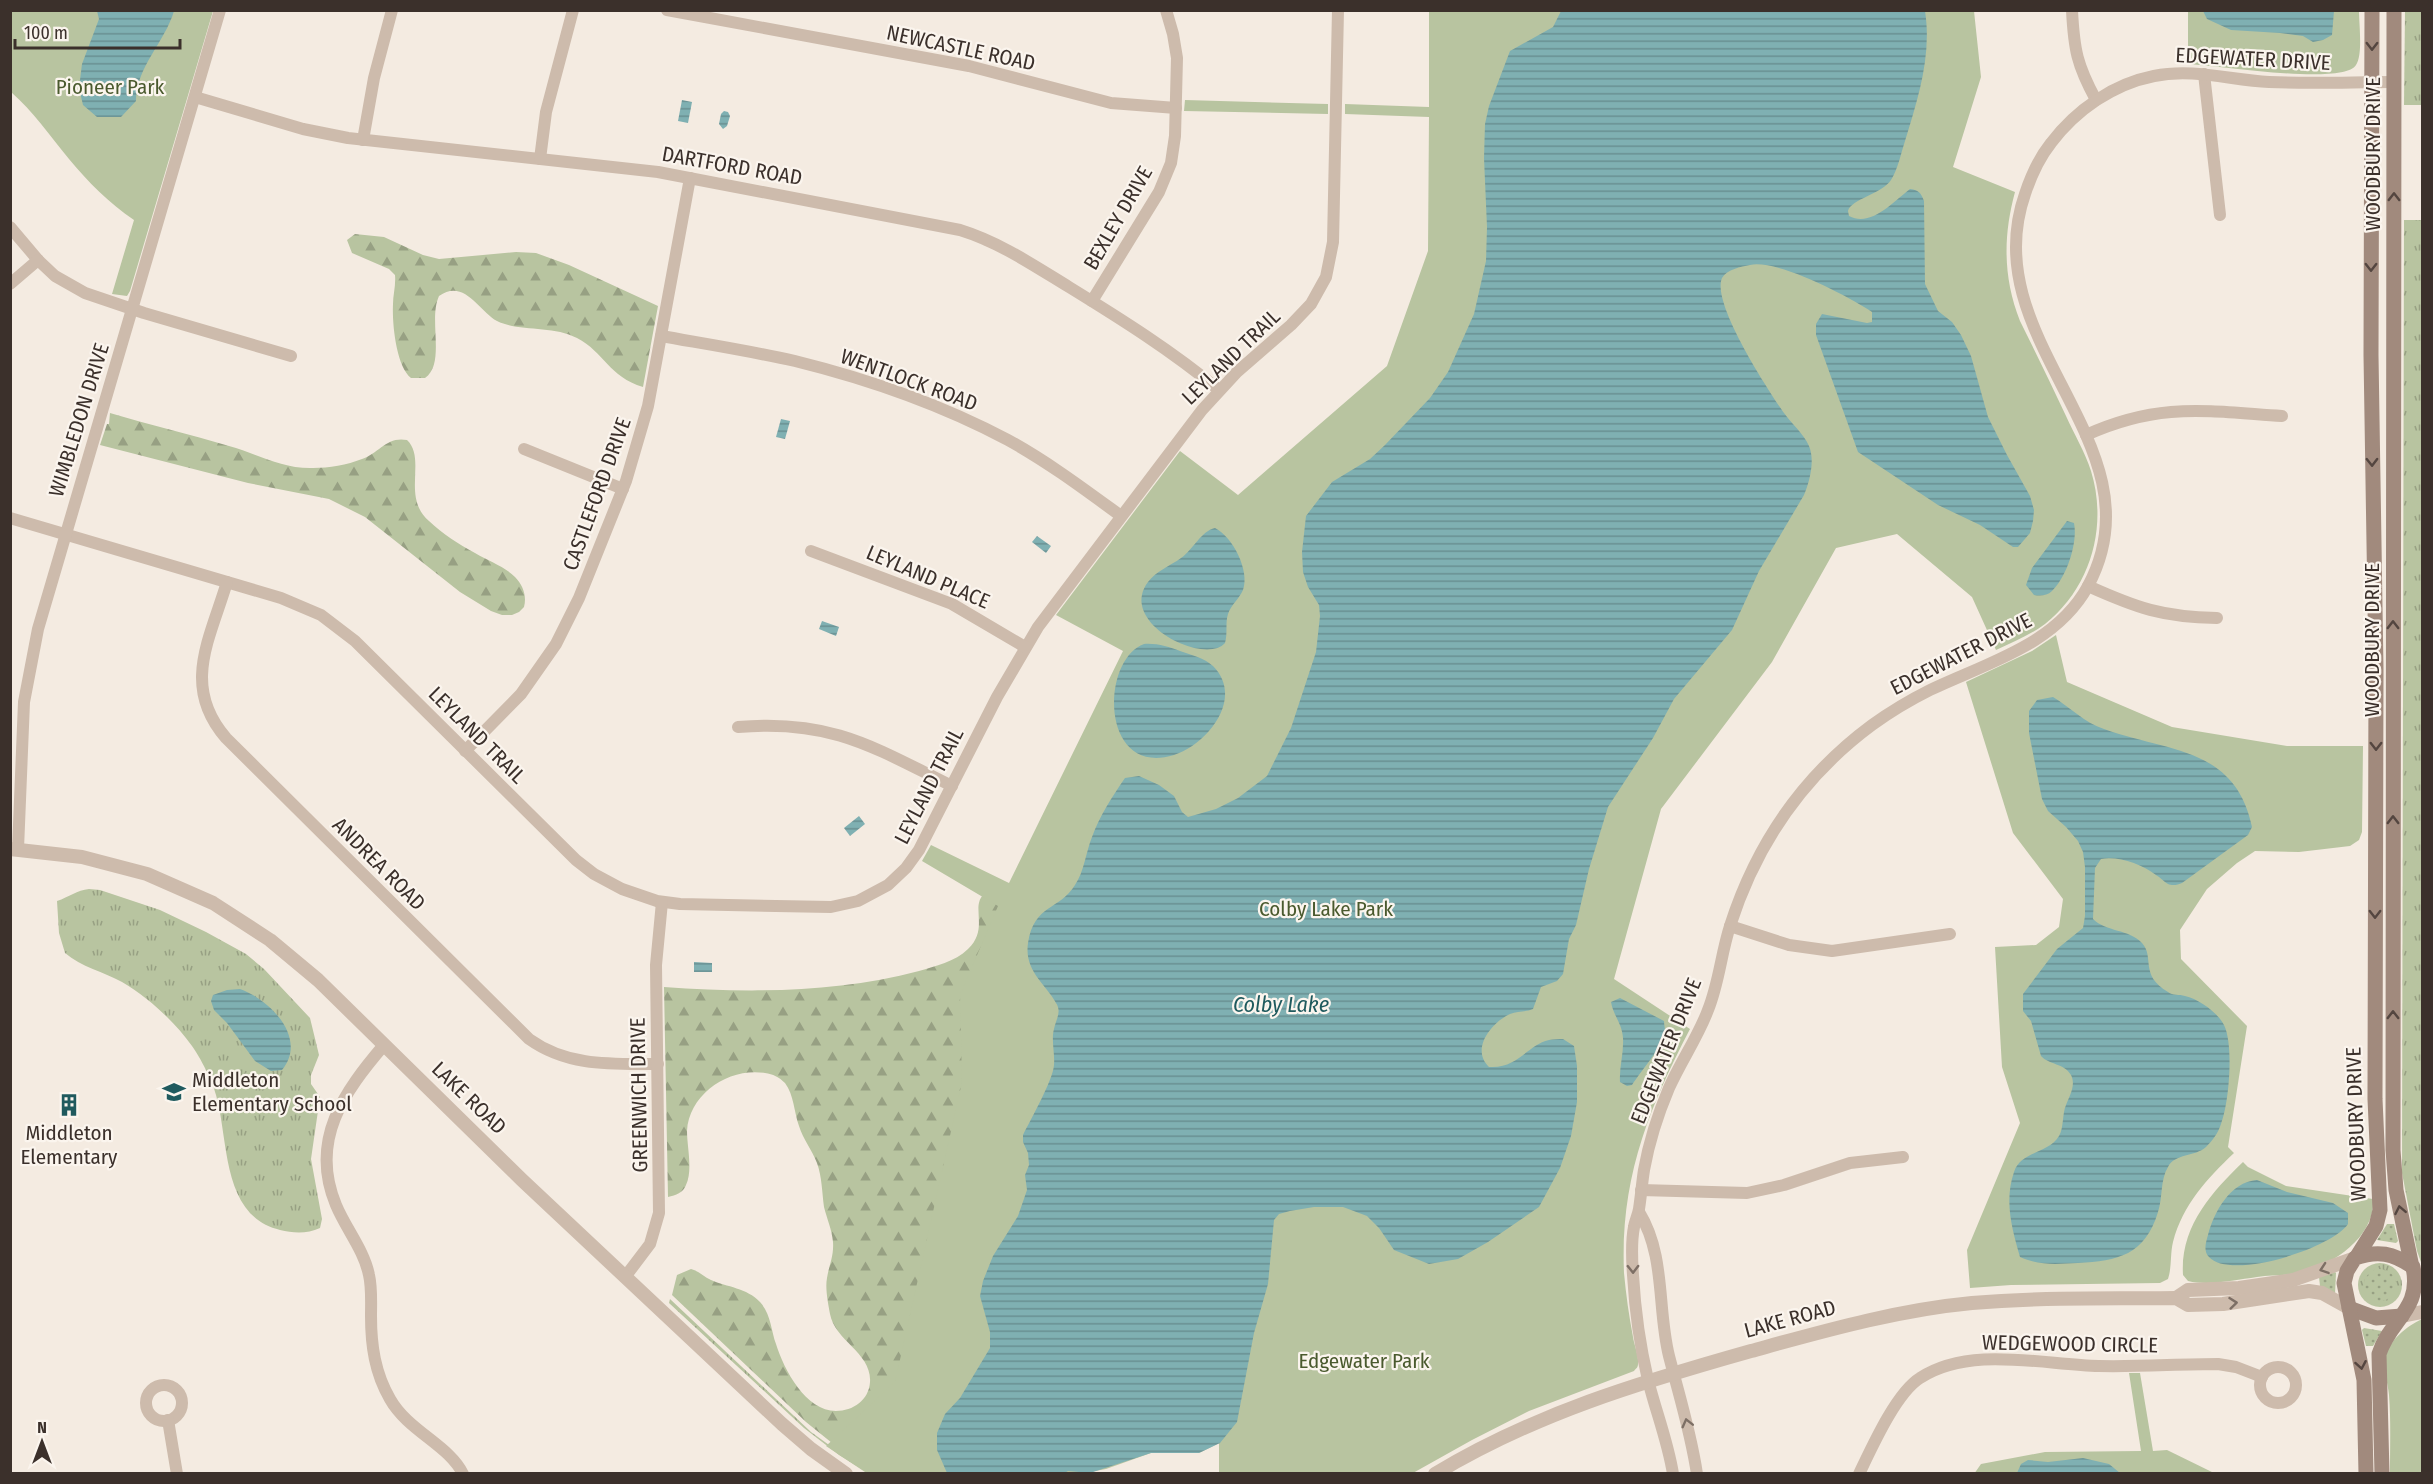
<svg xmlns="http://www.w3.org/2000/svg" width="2433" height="1484" font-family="'Fira Sans Condensed',sans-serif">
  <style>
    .grass { fill: url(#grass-tufts) }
    .forest { fill: url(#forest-firs) }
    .park { fill: #b8c4a0 }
    .garden { fill: url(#garden-dots) }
    .water { fill: url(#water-rules) }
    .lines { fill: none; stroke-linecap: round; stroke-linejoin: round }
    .minor { stroke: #cdbbac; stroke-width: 12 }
    .tertiary { stroke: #cdbbac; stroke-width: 14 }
    .secondary { stroke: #a18a7d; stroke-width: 15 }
    .oneway { stroke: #544640 }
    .oneway2 { stroke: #7d6f65 }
    .labels { text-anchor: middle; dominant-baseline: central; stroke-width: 4.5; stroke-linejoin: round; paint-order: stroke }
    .street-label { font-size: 21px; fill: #3b302b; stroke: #fbf5ee }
    .park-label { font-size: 21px; fill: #4a5a2e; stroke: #fbf5ee }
    .poi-label { font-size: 21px; fill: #3b302b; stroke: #fbf5ee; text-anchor: start }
    .water-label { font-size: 22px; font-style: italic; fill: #1f5a5e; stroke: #fbf5ee }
  </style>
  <defs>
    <pattern id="grass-tufts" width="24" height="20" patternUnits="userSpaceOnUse" patternTransform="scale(1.5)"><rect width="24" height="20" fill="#b8c4a0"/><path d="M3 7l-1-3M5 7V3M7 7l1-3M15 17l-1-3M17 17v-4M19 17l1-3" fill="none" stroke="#97a083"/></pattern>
    <pattern id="forest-firs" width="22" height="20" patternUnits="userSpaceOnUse" patternTransform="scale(1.5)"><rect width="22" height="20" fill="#b8c4a0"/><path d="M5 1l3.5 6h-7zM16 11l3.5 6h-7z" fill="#97a083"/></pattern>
    <pattern id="garden-dots" width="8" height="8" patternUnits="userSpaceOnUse" patternTransform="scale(1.5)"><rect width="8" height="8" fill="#b8c4a0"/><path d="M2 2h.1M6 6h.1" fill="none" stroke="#97a083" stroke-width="1.8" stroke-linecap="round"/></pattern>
    <pattern id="water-rules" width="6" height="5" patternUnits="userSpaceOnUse" patternTransform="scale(1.5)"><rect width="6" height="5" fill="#7fb0b2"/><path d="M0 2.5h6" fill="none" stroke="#699091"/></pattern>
  </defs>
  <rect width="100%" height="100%" fill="#f4ebe1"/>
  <!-- grass -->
  <g class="grass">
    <path d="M2405,11H2422V105H2404Z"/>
    <path d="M2404,220H2422V1265L2417,1251L2402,1173Z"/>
    <path d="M89,889L100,890L160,910L206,932L246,954L264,969L310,1018L319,1055L311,1075V1084L320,1097L311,1159L322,1219L320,1228C307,1234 293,1233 280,1230C221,1216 229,1140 216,1095C213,1082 200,1057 192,1046C174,1021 149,998 122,982C104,972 81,967 65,953L59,933L57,901C69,897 77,890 89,889Z"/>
    <circle cx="2380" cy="1285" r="22"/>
    <path d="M670,1299L811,1432L868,1473L839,1455L804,1428L669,1303Z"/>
  </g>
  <!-- forest -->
  <g class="forest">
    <path d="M355,234L384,237L423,255L439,259L516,252L536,253L569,265L658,306L643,387C609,377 604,352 577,338C552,325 519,332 497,321C479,311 464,278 439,296C428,320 446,363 425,378H411C396,366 392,323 393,304C393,295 396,285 395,275L389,269L352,253L347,240Z"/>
    <path d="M110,413C149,425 190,434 229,446C258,454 282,469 313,468C329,468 347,465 362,459C379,453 387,436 407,440C427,459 401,497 429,521C443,534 458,544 475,553C488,561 504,566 515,577C523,585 527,596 524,607L519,612L512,615H502L491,611L460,592L365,517L329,499L248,483L100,445L107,424H109Z"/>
    <path d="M983,895L1003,901L972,1343L832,1443L806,1422L672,1295L677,1275L691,1269C699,1271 704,1277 711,1280C727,1287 747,1288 760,1302C771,1314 771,1330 776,1344C784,1370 806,1411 836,1411C853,1411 869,1400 870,1382C872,1353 835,1341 830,1314C828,1303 825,1288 827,1278C829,1265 834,1256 833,1242C832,1230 827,1219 824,1207C822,1192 822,1177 817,1163C812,1150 803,1139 799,1126C794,1112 794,1095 785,1083C779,1077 773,1074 765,1073C730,1067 689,1093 687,1131C687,1147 693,1170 686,1185C683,1193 676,1195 668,1197L664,987C749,993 836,993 919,971C935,966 955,962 968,949C989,929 971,908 983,895Z"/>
  </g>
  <!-- park -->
  <g class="park">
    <path d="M10,11H213L130,291L127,296L112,294L134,220C109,203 88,182 69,159C50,136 33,111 11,92Z"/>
    <path d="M1429,11H1974L1981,77L1953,167L2015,192C2003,236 2003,278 2020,321C2036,353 2051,384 2066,416C2074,434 2085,452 2091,471C2108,526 2091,588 2045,624C2030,635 2013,642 1996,650L1972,597L1897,534L1836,548L1772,662L1661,809L1614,979L1690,1029C1648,1110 1620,1179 1624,1273C1626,1295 1629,1316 1633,1337C1634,1345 1639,1355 1638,1364C1638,1368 1636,1368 1634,1371L1529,1411L1472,1440L1413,1473H1219V1443L1199,1453H1151L1106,1469L1079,1474H868L826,1446L895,1382L962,1082L960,995L998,906L922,861L931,845L1009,883L1123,651L1056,615L1180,451L1238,495L1387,366L1428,251L1429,117L1345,114V104L1429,107Z"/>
    <path d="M2188,11H2359C2359,24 2363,55 2356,65C2343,86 2215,65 2188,64Z"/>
    <path d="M1185,100L1328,104V114L1184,111Z"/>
    <path d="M2056,635L2067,682L2172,727L2287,746H2363L2362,832L2359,840L2350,846L2299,852L2255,851L2237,863L2207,889L2180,930L2181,959L2247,1026L2228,1147L2234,1153C2207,1179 2183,1204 2173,1242C2170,1254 2172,1267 2168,1279L2160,1283L2011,1285L1970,1288L1967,1250L2020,1123L2002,1067L1995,947L2036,945L2059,927L2063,899L2013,833L1966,682L2032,651Z"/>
    <path d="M2243,1162L2248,1167L2286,1186L2373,1199C2376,1237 2331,1267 2298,1273C2284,1276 2270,1275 2257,1277C2235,1280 2209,1286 2188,1281L2183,1275C2180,1227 2211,1193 2243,1162Z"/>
    <path d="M2422,1319V1473L2390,1474C2390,1447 2391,1421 2389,1395C2388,1383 2383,1370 2385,1358C2389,1340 2407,1326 2422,1319Z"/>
    <path d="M2129,1373H2140L2153,1451L2167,1450L2214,1473L1974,1474L1981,1464L2045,1452L2141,1451Z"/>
  </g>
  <!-- garden -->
  <g class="garden">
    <path d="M2387,1224H2394L2398,1241L2396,1243L2377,1240Z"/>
    <circle cx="2380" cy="1285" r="16"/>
    <path d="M2335,1272L2336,1273L2335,1294L2320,1286L2319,1277Z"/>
    <path d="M2364,1328L2382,1331L2373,1346H2366L2362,1330Z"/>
  </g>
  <!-- water -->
  <g class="water">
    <path d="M97,11H174C165,42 136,67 136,101L121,117H97L83,105L79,88L82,64L99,19Z"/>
    <path d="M1561,11H1925C1932,55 1918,99 1905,141C1901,153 1898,169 1891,180C1882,194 1851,199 1848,211L1849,216C1871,228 1894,201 1910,189C1919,190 1921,193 1924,201L1925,284L1938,311L1952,322L1961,335L1971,356L1988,417L2007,455L2030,496L2034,510L2033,521L2030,533L2018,547H2013L1980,525L1938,505L1858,452L1816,335V324L1822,314L1867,323L1872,322V312C1848,296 1777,259 1750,265C1741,267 1727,269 1722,278C1711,303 1768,390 1784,413C1791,423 1804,434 1809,446C1815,460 1810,481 1804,495L1759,571L1732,630L1674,699L1653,738L1608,807L1589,869L1576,925L1569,939L1563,974L1557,981L1541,987L1533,1009C1526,1012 1518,1011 1510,1014C1492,1022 1470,1049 1489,1067C1518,1069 1527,1045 1549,1040C1553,1039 1559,1039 1563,1039L1574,1046L1577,1066V1102L1571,1136L1560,1168L1539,1207L1488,1242L1458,1259L1429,1264L1394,1250L1379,1228L1367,1216L1343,1207H1314L1290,1211L1279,1214L1274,1220L1268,1284L1254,1333L1237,1422L1220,1443L1199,1453H1151L1090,1473L1068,1471L1063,1474L947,1473L937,1450V1433L945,1414L960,1398L990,1348V1332L980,1296L983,1281L993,1256L1018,1216L1027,1190L1025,1175L1029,1165L1028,1153L1023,1142V1135C1031,1119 1053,1080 1054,1065C1055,1053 1051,1040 1054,1029C1056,1019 1062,1012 1056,1003C1045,983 1024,971 1028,943C1034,904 1060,910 1075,885C1084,872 1086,852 1092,837C1100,815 1112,797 1125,778L1139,776L1159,785L1174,796L1182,812L1188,817L1216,809L1238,798L1267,776L1291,728L1316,652L1320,616L1319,605L1308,587L1303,572L1302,552L1306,516L1332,482L1370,459L1385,445L1430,398L1448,372L1474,314L1486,261L1487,227L1484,158L1485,124L1489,106L1510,51L1553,27Z"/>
    <path d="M2203,11H2334L2332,35L2323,40L2313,42L2303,36L2280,33L2231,30L2207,19Z"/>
    <path d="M682,100L692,102L688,123L678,121Z"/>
    <path d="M724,111L728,112L730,116L727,126L723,129L719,124L721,114Z"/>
    <path d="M781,419L790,421L785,439L776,437Z"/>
    <path d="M2067,521L2074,523C2078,542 2067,577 2052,591C2047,596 2040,596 2034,595L2026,585L2032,568Z"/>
    <path d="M1215,528C1233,537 1250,571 1243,590C1239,599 1231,605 1228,614C1225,623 1228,633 1225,643C1205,666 1117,623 1148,582C1156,571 1170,566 1181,558C1193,550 1201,531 1215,528Z"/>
    <path d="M1037,536L1051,546L1046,553L1032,542Z"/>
    <path d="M822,621L839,627L836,636L819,629Z"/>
    <path d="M1144,644C1157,643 1169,647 1180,651C1192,655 1204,658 1213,666C1245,698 1207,745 1174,755C1100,778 1100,660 1144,644Z"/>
    <path d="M2053,697C2070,707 2085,723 2104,729C2167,752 2235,746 2252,827L2248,835L2182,883C2178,885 2172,886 2168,884C2164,882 2160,877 2156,875C2141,864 2119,856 2101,859L2095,868L2093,919C2106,932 2129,929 2142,943C2155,957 2139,975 2168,992C2173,996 2179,994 2185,996C2199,999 2218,1013 2224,1025C2234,1045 2229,1104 2221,1124C2218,1133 2213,1140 2206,1147C2195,1157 2175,1153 2168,1167C2160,1180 2163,1197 2158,1212C2145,1255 2118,1261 2078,1263C2057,1264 2040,1266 2020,1257C2012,1229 2004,1201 2014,1172C2021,1151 2048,1154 2059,1136C2064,1128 2062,1114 2066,1105C2070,1095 2076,1085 2071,1075C2064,1063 2049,1065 2041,1056L2031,1021L2023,1011V994L2057,949L2083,928L2085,916V867L2083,852L2078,841L2066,827L2048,811L2042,799L2029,733V711L2037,700Z"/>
    <path d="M859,816L865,824L850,836L844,828Z"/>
    <path d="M694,962L712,963V972H694Z"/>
    <path d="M240,989C271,1000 308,1039 282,1070L271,1071L255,1061L227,1023L214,1010L211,1001L213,995L227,990Z"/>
    <path d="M1620,998L1664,1021C1664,1026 1666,1031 1665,1036C1662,1046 1639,1074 1632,1085L1627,1086L1620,1082C1619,1067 1624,1053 1623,1038C1622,1023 1613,1015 1611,1002Z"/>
    <path d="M2257,1180L2287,1192L2333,1203L2348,1213V1224C2332,1248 2231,1281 2209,1257C2203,1251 2206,1242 2208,1235C2214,1212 2230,1182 2257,1180Z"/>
    <path d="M2083,1458L2109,1464L2120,1473H2017L2021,1464L2028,1460L2048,1462Z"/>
  </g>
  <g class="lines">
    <!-- minor -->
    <g class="minor">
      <path d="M667,10L969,66L1111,103L1176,108"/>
      <path d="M2072,10C2074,50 2077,65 2096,100"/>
      <path d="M2204,74L2220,215"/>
      <path d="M195,97L303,129L348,138L658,172L960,230C999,242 1033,265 1069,287C1121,319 1172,351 1219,390"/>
      <path d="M363,140L374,78L392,10"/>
      <path d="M540,159L546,112L573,10"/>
      <path d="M10,227L38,260L55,276L85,293L144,313L291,356"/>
      <path d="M10,284L38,260"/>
      <path d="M1092,301L1159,192L1171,163L1175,136L1177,58L1173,34L1166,10"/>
      <path d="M661,336C706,344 751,351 795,361C868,379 942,405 1008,440C1048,462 1084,489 1121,516"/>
      <path d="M2086,435C2159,402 2205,411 2282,416"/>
      <path d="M524,449L623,489"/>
      <path d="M10,518L281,598L321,615L355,641L576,860L594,874L622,889L657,901L680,904L831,907L858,901L888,885L906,868L919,850L997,697L1038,627L1202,410L1237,372L1291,325L1311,304L1326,277L1333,242L1338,10"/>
      <path d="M811,551L952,604L1025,647"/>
      <path d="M227,582C210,639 181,686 226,738L529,1039C568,1067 612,1064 658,1064"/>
      <path d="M2088,586C2137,608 2162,617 2217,618"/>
      <path d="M738,727C831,719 873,747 952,786"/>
      <path d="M465,751L521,694L556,644L579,598L626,481L648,406L690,178"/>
      <path d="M18,849L24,702L38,629L220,10"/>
      <path d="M1730,926L1789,945L1832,951L1950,934"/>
      <path d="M384,1045C344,1092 309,1140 336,1205C346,1229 364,1250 369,1275C372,1288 371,1303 371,1316C371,1346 375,1373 390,1399C408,1431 449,1445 463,1474"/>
      <path d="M1641,1190L1747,1193L1784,1185L1850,1163L1903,1157"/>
      <path d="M1639,1212C1666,1256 1657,1308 1669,1356C1679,1395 1691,1433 1697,1474"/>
      <path d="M625,1277L650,1244L659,1213L656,965L662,902"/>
      <circle cx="2278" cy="1385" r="18"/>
      <circle cx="164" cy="1403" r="18"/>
      <path d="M168,1420L177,1474"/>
      <path d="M1673,1474C1668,1442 1656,1412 1648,1380C1640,1346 1635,1310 1633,1275C1632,1261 1631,1242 1634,1227C1635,1221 1638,1215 1639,1209C1641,1196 1642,1183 1644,1170C1649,1142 1658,1114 1669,1088C1681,1061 1698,1037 1708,1010C1719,983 1721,954 1730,926C1756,845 1803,776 1872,725C1890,712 1910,700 1930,690C1986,663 2056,645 2088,586C2164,445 1973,342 2025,194C2031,176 2039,158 2051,143C2076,110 2113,84 2154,76C2193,68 2230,80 2269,82C2311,84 2353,82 2394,82"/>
      <path d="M1859,1474C1872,1447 1896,1393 1920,1378C1970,1345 2044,1365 2099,1366C2139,1367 2178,1364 2218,1364L2236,1367L2262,1377"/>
    </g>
    <!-- tertiary -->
    <g class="tertiary">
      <path d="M10,849L82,857L147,874L213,903L270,940L318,980L522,1180L782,1424L811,1449L846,1474"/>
      <path d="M2176,1298L2188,1290L2239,1288L2293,1280L2355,1258"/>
      <path d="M2402,1316L2422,1312"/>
      <path d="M1435,1474C1534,1414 1641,1382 1751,1351C1824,1331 1897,1310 1972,1303C2040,1297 2109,1299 2176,1298L2188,1305L2223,1304L2309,1291L2322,1293L2349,1308"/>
    </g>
    <!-- secondary -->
    <g class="secondary">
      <path d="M2394,10L2393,1150L2396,1190L2412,1267"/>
      <path d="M2356,1258L2376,1226L2380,1210L2375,1099L2376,669L2371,355L2372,10"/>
      <path d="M2349,1308L2376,1318L2402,1316"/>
      <path d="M2366,1474L2364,1380L2344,1283L2347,1271L2355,1258C2378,1250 2393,1253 2413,1267C2422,1310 2390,1319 2379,1354L2382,1474"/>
    </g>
  </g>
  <!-- one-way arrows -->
  <defs><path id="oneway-chevron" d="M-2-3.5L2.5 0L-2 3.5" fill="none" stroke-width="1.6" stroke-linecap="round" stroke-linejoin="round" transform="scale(1.5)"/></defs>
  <g class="oneway">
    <use href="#oneway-chevron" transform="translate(2372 46) rotate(90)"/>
    <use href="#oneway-chevron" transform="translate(2394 197) rotate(-90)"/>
    <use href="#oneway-chevron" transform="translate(2371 267) rotate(90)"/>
    <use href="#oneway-chevron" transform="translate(2372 462) rotate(89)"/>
    <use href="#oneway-chevron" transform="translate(2393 625) rotate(-90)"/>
    <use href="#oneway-chevron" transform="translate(2376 746) rotate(90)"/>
    <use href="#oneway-chevron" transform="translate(2393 820) rotate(-90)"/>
    <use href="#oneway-chevron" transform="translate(2375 914) rotate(90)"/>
    <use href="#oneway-chevron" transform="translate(2393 1015) rotate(-90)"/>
    <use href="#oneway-chevron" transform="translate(2400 1210) rotate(-101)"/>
    <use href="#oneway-chevron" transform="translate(2361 1365) rotate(80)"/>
  </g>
  <g class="oneway2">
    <use href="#oneway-chevron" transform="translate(1633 1269) rotate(89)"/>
    <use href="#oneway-chevron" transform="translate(2324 1269) rotate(161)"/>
    <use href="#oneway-chevron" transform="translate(2233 1303) rotate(-6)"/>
    <use href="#oneway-chevron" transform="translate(1687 1423) rotate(-104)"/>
  </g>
  <!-- icons -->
  <defs>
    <g id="school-bare" transform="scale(1.8)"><path d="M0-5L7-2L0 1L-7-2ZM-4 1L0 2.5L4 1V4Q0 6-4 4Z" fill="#1f5a5e" stroke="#fbf5ee" stroke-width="2.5" paint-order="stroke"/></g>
    <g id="building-bare" transform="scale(1.8)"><path d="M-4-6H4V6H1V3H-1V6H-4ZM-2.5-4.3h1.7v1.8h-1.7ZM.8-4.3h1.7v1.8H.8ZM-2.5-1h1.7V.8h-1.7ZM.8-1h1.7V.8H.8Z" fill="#1f5a5e" stroke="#fbf5ee" stroke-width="2.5" paint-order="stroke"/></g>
  </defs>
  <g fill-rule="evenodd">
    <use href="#school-bare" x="174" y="1092"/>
    <use href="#building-bare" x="69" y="1105"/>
  </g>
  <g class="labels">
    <!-- street labels -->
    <g class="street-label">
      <text transform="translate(961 48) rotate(12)">NEWCASTLE ROAD</text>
      <text transform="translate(2253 59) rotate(3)">EDGEWATER DRIVE</text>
      <text transform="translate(2373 154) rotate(-90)">WOODBURY DRIVE</text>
      <text transform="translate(732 166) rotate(10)">DARTFORD ROAD</text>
      <text transform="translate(1118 218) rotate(-60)">BEXLEY DRIVE</text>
      <text transform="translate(1231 357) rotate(-44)">LEYLAND TRAIL</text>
      <text transform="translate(909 380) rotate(20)">WENTLOCK ROAD</text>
      <text transform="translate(79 420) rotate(-73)">WIMBLEDON DRIVE</text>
      <text transform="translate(597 494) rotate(-70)">CASTLEFORD DRIVE</text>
      <text transform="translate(928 577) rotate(23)">LEYLAND PLACE</text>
      <text transform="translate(2372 640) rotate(-90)">WOODBURY DRIVE</text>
      <text transform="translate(1961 654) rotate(-27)">EDGEWATER DRIVE</text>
      <text transform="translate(477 735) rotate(45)">LEYLAND TRAIL</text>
      <text transform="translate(929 786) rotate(-63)">LEYLAND TRAIL</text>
      <text transform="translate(379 864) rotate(45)">ANDREA ROAD</text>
      <text transform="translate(1666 1051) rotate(-68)">EDGEWATER DRIVE</text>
      <text transform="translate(639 1095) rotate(-91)">GREENWICH DRIVE</text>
      <text transform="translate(469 1098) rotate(44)">LAKE ROAD</text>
      <text transform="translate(2356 1124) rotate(-92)">WOODBURY DRIVE</text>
      <text transform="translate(1790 1319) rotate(-15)">LAKE ROAD</text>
      <text transform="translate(2070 1344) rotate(1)">WEDGEWOOD CIRCLE</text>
    </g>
    <!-- park labels -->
    <g class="park-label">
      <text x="110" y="87">Pioneer Park</text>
      <text x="1326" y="909">Colby Lake Park</text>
      <text x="1364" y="1361">Edgewater Park</text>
    </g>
    <!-- poi labels -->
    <g class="poi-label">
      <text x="192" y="1080">Middleton<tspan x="192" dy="24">Elementary School</tspan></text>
      <text x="69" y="1133" text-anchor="middle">Middleton<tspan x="69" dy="24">Elementary</tspan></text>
    </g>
    <!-- water labels -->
    <g class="water-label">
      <text x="1281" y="1004">Colby Lake</text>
    </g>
  </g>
  <!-- border -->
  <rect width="2433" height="1484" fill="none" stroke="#3b302b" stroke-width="24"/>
  <!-- north arrow -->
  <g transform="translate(42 1442)" stroke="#fbf5ee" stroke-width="4.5" paint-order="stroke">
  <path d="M0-4.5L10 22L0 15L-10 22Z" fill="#3b302b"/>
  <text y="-9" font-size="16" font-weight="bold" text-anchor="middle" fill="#3b302b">N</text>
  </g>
  <!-- scale -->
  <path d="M15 39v9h165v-9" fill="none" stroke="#3b302b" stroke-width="3"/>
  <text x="24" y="39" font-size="18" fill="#3b302b" stroke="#fbf5ee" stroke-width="4.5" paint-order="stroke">100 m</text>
</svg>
